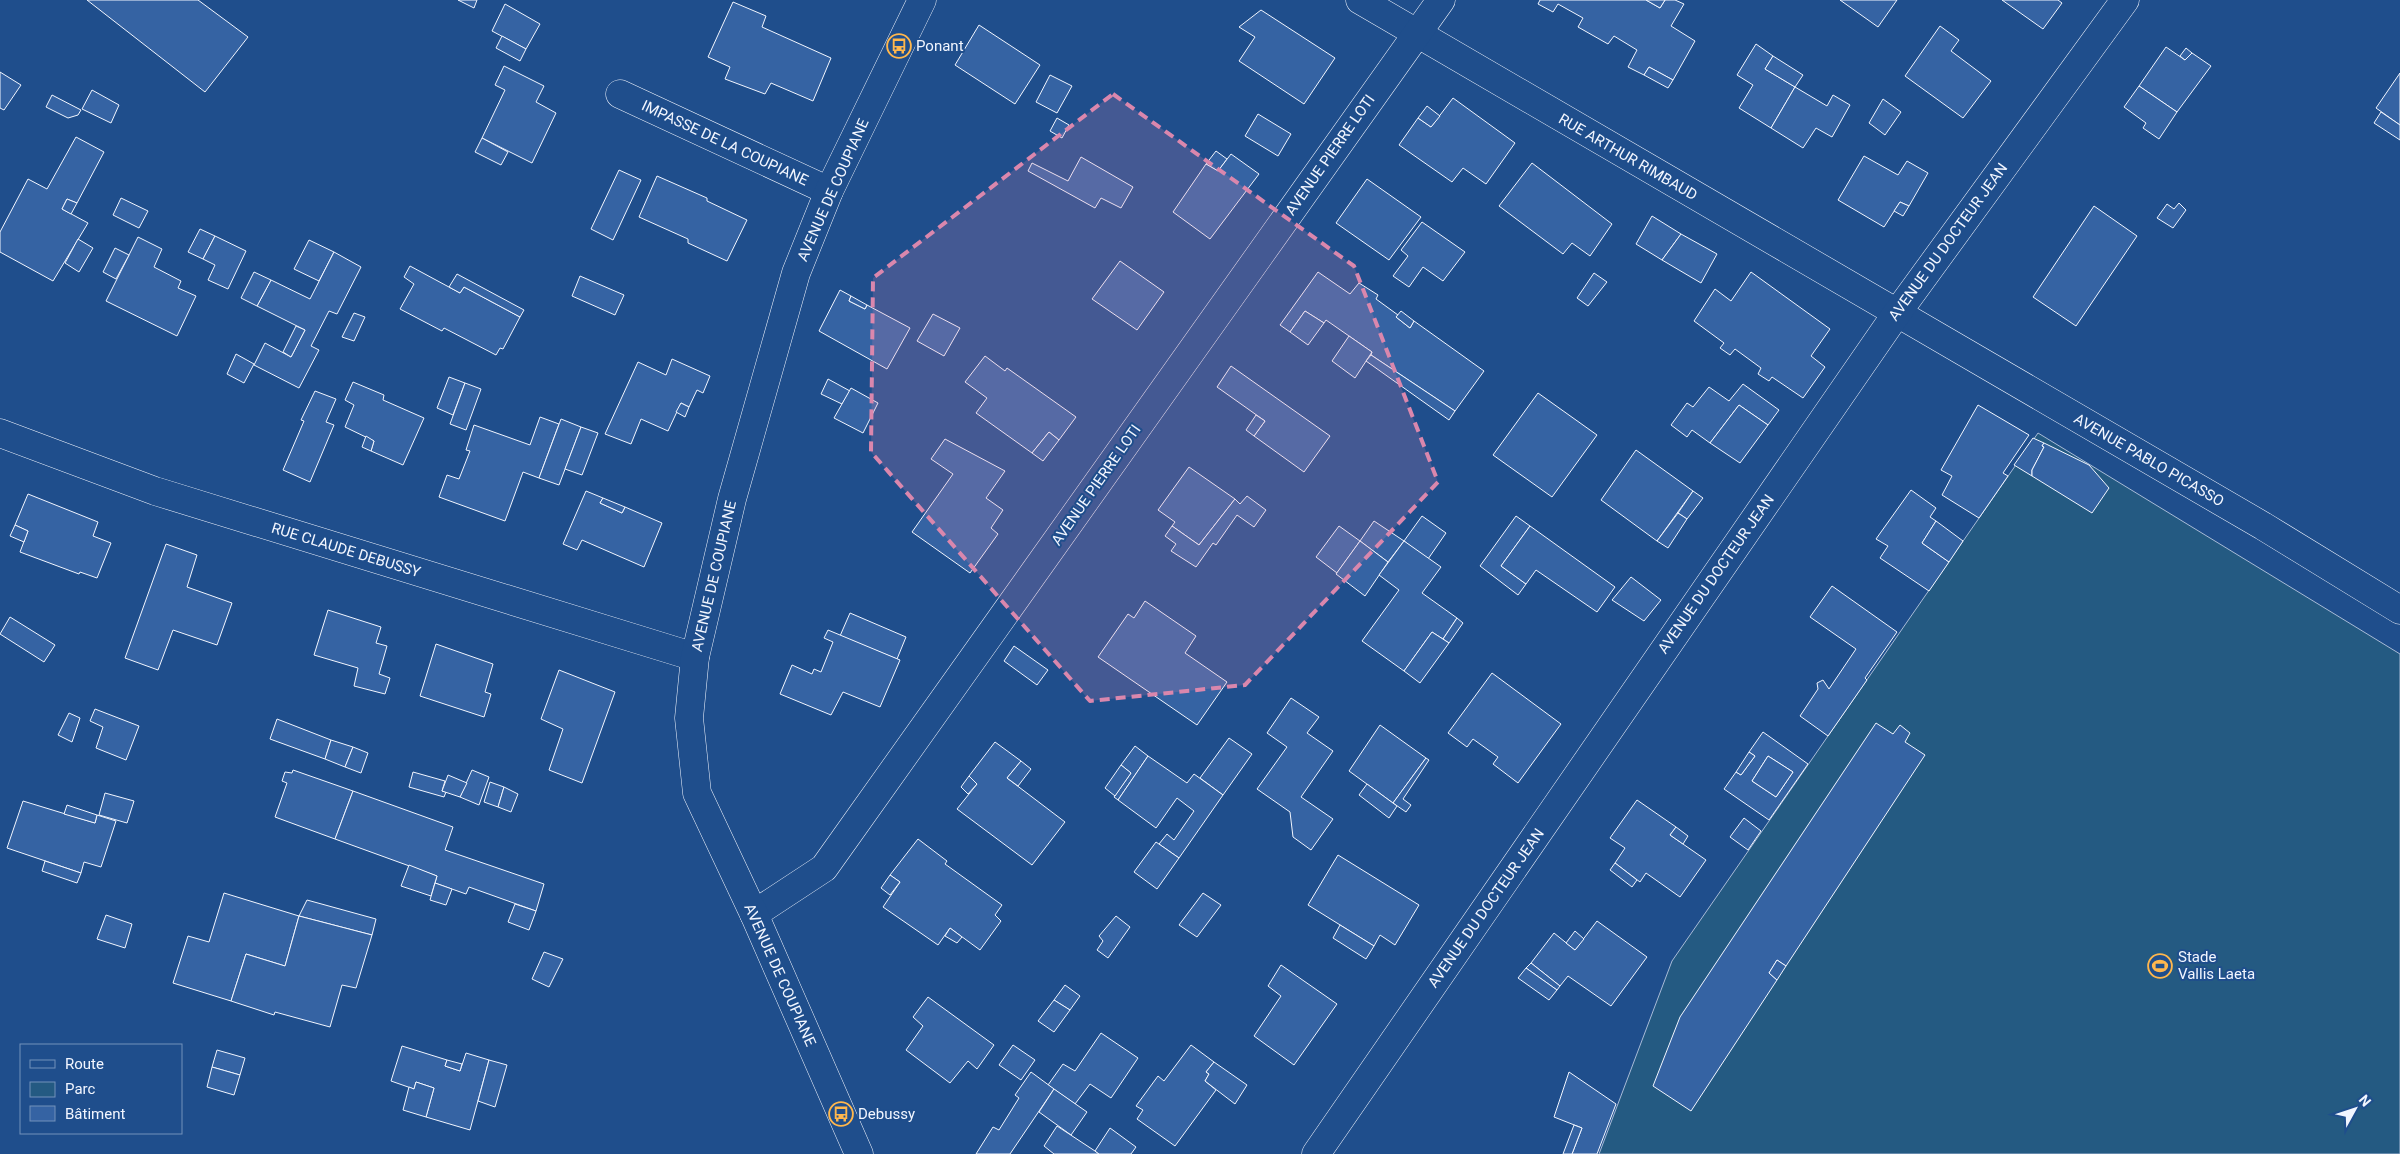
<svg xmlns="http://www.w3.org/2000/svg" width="2400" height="1154" font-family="Roboto,sans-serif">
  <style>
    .green { fill: #245a82; stroke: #a8bbd7 }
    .building { fill: #3563a3; stroke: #f2f6ff; fill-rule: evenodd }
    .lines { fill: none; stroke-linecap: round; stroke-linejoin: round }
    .minor-casing { stroke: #f2f6ff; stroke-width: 29 }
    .major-casing { stroke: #f2f6ff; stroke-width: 29 }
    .minor { stroke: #1f4e8c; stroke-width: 28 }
    .major { stroke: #1f4e8c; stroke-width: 28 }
    .marked { fill: #da87ad; fill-opacity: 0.2; stroke: #da87ad; stroke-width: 4; stroke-dasharray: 10 6; stroke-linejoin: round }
    .labels { text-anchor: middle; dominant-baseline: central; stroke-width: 4; stroke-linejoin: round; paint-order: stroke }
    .poi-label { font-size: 15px; fill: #f2f6ff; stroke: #1f4e8c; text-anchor: start }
    .street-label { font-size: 15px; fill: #f2f6ff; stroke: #1f4e8c }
  </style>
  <rect width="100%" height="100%" fill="#1f4e8c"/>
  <!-- green -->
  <path class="green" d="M2038,433L2400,654V1154H1599L1672,961Z"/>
  <!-- building -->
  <g class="building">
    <path d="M87,0H198L248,37L205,92Z"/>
    <path d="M458,0H477L474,8Z"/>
    <path d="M1540,0H1646L1660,8L1665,0H1675L1684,4L1671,26L1695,41L1673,80L1649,67L1644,75L1628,67L1637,50L1614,36L1608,44L1578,27L1583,18L1558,4L1553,12L1538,4Z"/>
    <path d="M1646,0H1665L1660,8Z"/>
    <path d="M1840,0H1897L1878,27Z"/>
    <path d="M2002,0H2058L2062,3L2043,29Z"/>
    <path d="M733,2L766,16L762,27L831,58L813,101L771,83L765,94L725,79L730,67L708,57Z"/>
    <path d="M505,4L540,24L526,49L492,31Z"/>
    <path d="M1261,10L1335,58L1304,104L1239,61L1255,37L1239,27Z"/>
    <path d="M979,25L1040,65L1015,104L955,65Z"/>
    <path d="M1940,26L1959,40L1951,51L1991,81L1963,118L1905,76Z"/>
    <path d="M502,36L526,49L520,61L496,48Z"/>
    <path d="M1756,44L1773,56L1765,69L1795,87L1771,128L1739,108L1753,85L1737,75Z"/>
    <path d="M2166,47L2185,60L2192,53L2211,66L2177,112L2139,86Z"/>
    <path d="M2186,48L2192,53L2185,60L2180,56Z"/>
    <path d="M1773,56L1803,75L1795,87L1765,69Z"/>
    <path d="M504,66L544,86L536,102L556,113L532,163L482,138L505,90L495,85Z"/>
    <path d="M1649,67L1673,80L1668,88L1644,75Z"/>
    <path d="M0,72L21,85L4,110L0,108Z"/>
    <path d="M2400,73V125L2376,108Z"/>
    <path d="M1050,75L1072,86L1057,113L1036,102Z"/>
    <path d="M2139,86L2177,112L2159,139L2143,128L2146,123L2124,107Z"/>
    <path d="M1795,87L1827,106L1833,95L1850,105L1832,137L1816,128L1803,148L1771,128Z"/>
    <path d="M92,90L119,105L111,123L82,109Z"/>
    <path d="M52,95L81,110L78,115L68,118L46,107Z"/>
    <path d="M1453,98L1515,143L1486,184L1463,168L1452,182L1399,145L1418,118L1431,127Z"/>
    <path d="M1883,99L1901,112L1885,135L1869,123Z"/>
    <path d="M1427,106L1440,116L1431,127L1418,118Z"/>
    <path d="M2381,112L2400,125V140L2374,123Z"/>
    <path d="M1258,114L1291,134L1278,156L1245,136Z"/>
    <path d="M1057,118L1069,125L1062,138L1050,131Z"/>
    <path d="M76,137L104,152L77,203L67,199L62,209L88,223L53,281L0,252V232L28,179L47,189Z"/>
    <path d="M482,138L508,152L501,165L475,152Z"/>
    <path d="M1216,151L1227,159L1218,171L1206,164Z"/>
    <path d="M1231,154L1259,174L1210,239L1173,212L1206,164L1218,171Z"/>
    <path d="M1864,156L1898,175L1907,161L1928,173L1909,206L1900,202L1884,227L1838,200Z"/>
    <path d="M1081,157L1133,187L1121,208L1101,198L1095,208L1028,171L1032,163L1068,181Z"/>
    <path d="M1532,163L1612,224L1590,256L1572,243L1563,254L1499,206Z"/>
    <path d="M619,170L641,180L613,240L591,229Z"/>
    <path d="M657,176L707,198V201L747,220L727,261L688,243V239L639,217Z"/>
    <path d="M1367,179L1421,217L1389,260L1336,223Z"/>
    <path d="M121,198L148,211L139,228L113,215Z"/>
    <path d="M67,199L77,203L71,214L62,209Z"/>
    <path d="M1900,202L1909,206L1903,216L1894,211Z"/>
    <path d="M2179,203L2186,210L2173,228L2157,218L2167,204L2174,209Z"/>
    <path d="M2094,206L2137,236L2076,326L2033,297Z"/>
    <path d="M1652,216L1681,234L1662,260L1636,244Z"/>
    <path d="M1422,222L1465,252L1443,281L1423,267L1409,287L1393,276L1408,256L1401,250Z"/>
    <path d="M200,229L215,236L203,259L188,252Z"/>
    <path d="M1681,234L1717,254L1701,283L1662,260Z"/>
    <path d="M215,236L246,251L228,289L208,280L215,265L203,259Z"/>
    <path d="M138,237L162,249L154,267L181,281L178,288L196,296L177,336L106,301Z"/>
    <path d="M78,239L93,248L79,272L65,263Z"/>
    <path d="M309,240L334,252L319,281L294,269Z"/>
    <path d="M115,248L129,255L116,279L103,272Z"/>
    <path d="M334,252L361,267L337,314L329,311L311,346L319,350L299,388L254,365L265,343L291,357L305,330L257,306L271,280L310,299Z"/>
    <path d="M1120,261L1164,292L1137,330L1092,299Z"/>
    <path d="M410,266L460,293L464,287L520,317L503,349L500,348L496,355L444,328L442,331L400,309L414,284L404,277Z"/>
    <path d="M254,272L271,280L257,306L241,298Z"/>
    <path d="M1318,272L1350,294L1359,283L1378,295L1376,299L1398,315L1396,317L1410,328L1414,321L1484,371L1455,411L1371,355L1372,352L1326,320L1324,323L1305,311L1290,332L1280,325Z"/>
    <path d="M1751,272L1830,329L1811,356L1825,367L1803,398L1772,377L1769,381L1758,374L1761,368L1735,349L1730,355L1720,348L1724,343L1694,321L1715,289L1731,301Z"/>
    <path d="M1594,273L1607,282L1588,306L1577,298Z"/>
    <path d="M457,274L524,310L520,317L464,287L460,293L449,287Z"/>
    <path d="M580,276L624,295L615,315L572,296Z"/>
    <path d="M840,290L851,296L849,301L865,309L867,305L910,328L887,369L819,331Z"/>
    <path d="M851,296L867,305L865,309L849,301Z"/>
    <path d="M1305,311L1324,323L1308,345L1290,332Z"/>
    <path d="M1401,311L1414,321L1410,328L1396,317Z"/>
    <path d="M354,313L365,317L354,341L342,337Z"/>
    <path d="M933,314L960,328L944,356L917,341Z"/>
    <path d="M296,326L305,330L291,357L283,352Z"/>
    <path d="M1349,336L1372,352L1355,378L1332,361Z"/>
    <path d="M236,354L254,364L244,383L227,374Z"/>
    <path d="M1371,355L1455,411L1449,420L1366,361Z"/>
    <path d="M985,356L1005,371L1007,368L1076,417L1059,440L1049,432L1032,453L976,413L987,398L965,382Z"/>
    <path d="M672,359L710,376L703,393L697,390L689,407L681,403L668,431L641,419L631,444L605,434L638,362L666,375Z"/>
    <path d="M1231,366L1330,436L1304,472L1254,436L1265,421L1217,387Z"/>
    <path d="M449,377L465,383L453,415L437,408Z"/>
    <path d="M828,379L850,391L842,404L821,394Z"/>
    <path d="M353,382L384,395L383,400L424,418L403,465L371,451L374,441L345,427L354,405L345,400Z"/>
    <path d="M465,383L481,389L466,430L450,424Z"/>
    <path d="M1743,384L1779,410L1768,425L1739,405L1710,443L1692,430L1687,437L1671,425L1687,403L1693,407L1709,387L1729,401Z"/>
    <path d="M851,388L878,403L863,433L834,418Z"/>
    <path d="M315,391L336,399L326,422L334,425L310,482L283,470L304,421L301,420Z"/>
    <path d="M1538,393L1597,435L1552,497L1493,455Z"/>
    <path d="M681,403L689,407L685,417L676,412Z"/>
    <path d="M1739,405L1768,425L1740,463L1710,443Z"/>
    <path d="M1978,405L2029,435L2003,473L2008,476L1979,518L1942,495L1952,476L1941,470Z"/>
    <path d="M1256,415L1265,421L1254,436L1246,430Z"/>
    <path d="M540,417L559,424L539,478L523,472L505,521L439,497L447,475L459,479L470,451L466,450L474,425L530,445Z"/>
    <path d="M561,419L581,427L559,485L539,478Z"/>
    <path d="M581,427L598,433L582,475L565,469Z"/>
    <path d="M1049,432L1059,440L1043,461L1032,453Z"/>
    <path d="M366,436L374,441L371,451L362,447Z"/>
    <path d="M2033,438L2044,443L2042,446L2044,447L2032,470V476L2014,465Z"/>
    <path d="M945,439L1005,471L986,498L1003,510L991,528L998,534L970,573L912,532L953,474L931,459Z"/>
    <path d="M2044,443L2089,465L2109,488L2092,513L2032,476V470L2044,447L2042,446Z"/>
    <path d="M1636,450L1693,491L1657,541L1601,500Z"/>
    <path d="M1189,467L1235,499L1199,545L1172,526L1175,522L1158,510Z"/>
    <path d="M1911,490L1936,508L1930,517L1936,521L1922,543L1949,562L1929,591L1880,558L1888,546L1876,539Z"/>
    <path d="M586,491L603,498L600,503L622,513L625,507L662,523L644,567L582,540L577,550L563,544Z"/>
    <path d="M1693,491L1703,498L1687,519L1678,513Z"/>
    <path d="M28,494L98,522L93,536L111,543L97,578L80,572L79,574L20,552L28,531L15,525Z"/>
    <path d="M1247,496L1266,510L1254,527L1237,515L1216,545L1213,543L1196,567L1171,551L1176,544L1165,536L1172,526L1199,545L1235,499L1240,504Z"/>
    <path d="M603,498L625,507L622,513L600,503Z"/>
    <path d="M1678,513L1687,519L1668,548L1657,541Z"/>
    <path d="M1422,516L1446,533L1428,559L1404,541Z"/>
    <path d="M1516,516L1530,526L1501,566L1526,584L1518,595L1480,566Z"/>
    <path d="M1374,521L1404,541L1388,562L1360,541Z"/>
    <path d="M1936,521L1963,541L1949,562L1922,543Z"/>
    <path d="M15,525L28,531L24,542L10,536Z"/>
    <path d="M1339,526L1360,541L1337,573L1316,557Z"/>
    <path d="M1530,526L1615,587L1597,612L1536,570L1526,584L1501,566Z"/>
    <path d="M1360,541L1388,562L1365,596L1336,574Z"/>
    <path d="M1404,541L1441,567L1422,593L1457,618L1443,639L1432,632L1404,671L1362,641L1399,590L1379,575Z"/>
    <path d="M166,544L197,555L187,587L232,603L217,645L173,630L158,670L125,658Z"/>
    <path d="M1631,577L1661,600L1644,621L1612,600Z"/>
    <path d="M1832,586L1897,632L1865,678L1867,680L1828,736L1800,716L1818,689L1817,683L1823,680L1829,689L1856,649L1810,617Z"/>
    <path d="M1145,601L1196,636L1185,653L1227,682L1197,725L1098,657L1128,614L1134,618Z"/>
    <path d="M328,610L381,627L376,643L387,646L379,674L390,678L385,694L354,686L358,668L314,655Z"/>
    <path d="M850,613L906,637L897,659L840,636Z"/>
    <path d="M10,617L55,645L44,662L0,634Z"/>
    <path d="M1457,618L1463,623L1449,643L1443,639Z"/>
    <path d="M828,630L900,660L880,707L843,692L831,715L780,694L792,665L812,674L814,669L821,672L833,642L824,638Z"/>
    <path d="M1432,632L1449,643L1420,683L1404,671Z"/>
    <path d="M436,644L493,664L485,692L491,694L484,717L420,696Z"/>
    <path d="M1014,646L1048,670L1037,685L1004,661Z"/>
    <path d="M559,670L615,692L582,783L549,770L563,729L541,719Z"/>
    <path d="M1492,673L1561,724L1518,783L1493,764L1498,757L1473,739L1467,747L1448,733Z"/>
    <path d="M1291,698L1319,717L1307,733L1333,751L1301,797L1333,819L1311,850L1293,837L1290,812L1257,789L1287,747L1267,733Z"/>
    <path d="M95,709L139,726L126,760L96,748L103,727L90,721Z"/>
    <path d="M69,713L80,718L72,742L58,735Z"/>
    <path d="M277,719L331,740L325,759L270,739Z"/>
    <path d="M1876,723L1893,734L1900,725L1910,733L1905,742L1925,755L1786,966L1777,960L1769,973L1777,980L1691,1111L1653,1086L1680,1017Z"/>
    <path d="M1380,725L1426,758L1393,803L1349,771Z"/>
    <path d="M1763,732L1808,764L1769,820L1724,789L1736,772L1741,775L1755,756L1749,752ZM1768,756L1793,772L1776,797L1752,781Z"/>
    <path d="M1229,738L1252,754L1223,795L1200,778Z"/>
    <path d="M331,740L353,747L345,767L325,759Z"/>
    <path d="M995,742L1021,761L1007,778L1065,822L1032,865L957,809L977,784L969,776Z"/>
    <path d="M1135,746L1148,756L1118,800L1114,797L1131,773L1121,765Z"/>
    <path d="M353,747L368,753L361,773L345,767Z"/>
    <path d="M1749,752L1755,756L1741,775L1736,772Z"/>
    <path d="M1148,756L1187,783L1194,774L1223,795L1179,858L1159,844L1167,834L1174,840L1194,811L1177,798L1156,828L1118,800Z"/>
    <path d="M1768,756L1793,772L1776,797L1752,781Z"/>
    <path d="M1426,758L1429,760L1403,799L1411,805L1406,812L1393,803Z"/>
    <path d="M1021,761L1031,769L1018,786L1007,778Z"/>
    <path d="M1121,765L1131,773L1115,796L1105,788Z"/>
    <path d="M293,770L353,791L335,839L275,817L287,783L282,781L285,772L292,773Z"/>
    <path d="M472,770L489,777L479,805L460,797Z"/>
    <path d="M413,772L445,781L442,791L446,792L444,797L409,787Z"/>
    <path d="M448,775L467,783L460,797L442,791Z"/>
    <path d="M969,776L977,784L968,794L961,787Z"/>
    <path d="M490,782L504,787L498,807L484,802Z"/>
    <path d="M1367,784L1397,806L1389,818L1359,795Z"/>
    <path d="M504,787L518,794L511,812L498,807Z"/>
    <path d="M353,791L453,827L445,850L544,884L536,911L469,887L466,894L435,883L437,876L335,839Z"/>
    <path d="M105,793L134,801L127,823L99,815Z"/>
    <path d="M1637,800L1676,827L1670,835L1706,860L1680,897L1646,873L1640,882L1615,863L1625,848L1610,838Z"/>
    <path d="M23,801L95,823L97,815L116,821L101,867L84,862L81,873L7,848Z"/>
    <path d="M67,805L97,815L95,823L64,814Z"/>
    <path d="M1744,818L1761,831L1748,850L1730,837Z"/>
    <path d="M1676,827L1688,836L1683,844L1670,835Z"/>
    <path d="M918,839L947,861L945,864L1002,905L995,915L1001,921L980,950L950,928L938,945L883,907L900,882L890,875Z"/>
    <path d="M1156,842L1179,858L1157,889L1134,872Z"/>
    <path d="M1338,855L1419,905L1395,945L1380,935L1374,946L1308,905Z"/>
    <path d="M45,861L81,873L77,883L42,871Z"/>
    <path d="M1615,863L1637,880L1632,887L1610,870Z"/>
    <path d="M409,865L437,876L431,896L401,886Z"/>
    <path d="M890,875L900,882L890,895L881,888Z"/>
    <path d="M435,883L452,889L446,905L430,900Z"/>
    <path d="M224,893L299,916L285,966L246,954L231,1001L173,983L188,936L209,942Z"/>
    <path d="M1203,893L1221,905L1197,937L1179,925Z"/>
    <path d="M307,900L376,919L372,935L299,916Z"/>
    <path d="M515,904L536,911L529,930L508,922Z"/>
    <path d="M106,915L132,924L125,948L97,939Z"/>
    <path d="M299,916L372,935L356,988L342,985L330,1027L275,1012L274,1015L231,1001L246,954L285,966Z"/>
    <path d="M1116,916L1130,927L1108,958L1097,950L1103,941L1099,936Z"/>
    <path d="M1597,921L1647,957L1611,1006L1568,976L1560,986L1531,963L1554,933L1575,950Z"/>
    <path d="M1340,925L1374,946L1366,959L1333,938Z"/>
    <path d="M950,928L962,937L957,943L945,936Z"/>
    <path d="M1575,931L1584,939L1575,950L1566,943Z"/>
    <path d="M544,952L563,959L549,987L532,979Z"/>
    <path d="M1777,960L1786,966L1777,980L1769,973Z"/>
    <path d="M1531,963L1560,986L1557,990L1526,968Z"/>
    <path d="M1281,965L1337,1004L1294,1065L1254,1036L1281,996L1268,986Z"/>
    <path d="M1526,968L1557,990L1549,1000L1518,978Z"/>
    <path d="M1065,985L1080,996L1070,1010L1054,1000Z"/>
    <path d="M928,997L994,1045L977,1069L968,1061L950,1083L906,1050L923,1026L913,1017Z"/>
    <path d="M1054,1000L1070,1010L1054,1032L1038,1021Z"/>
    <path d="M1101,1033L1138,1058L1111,1098L1090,1084L1075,1104L1048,1085L1063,1064L1075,1071Z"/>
    <path d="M1013,1045L1035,1060L1021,1080L999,1065Z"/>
    <path d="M1191,1045L1214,1062L1206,1072L1209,1074L1205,1081L1216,1090L1175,1146L1137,1119L1143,1110L1136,1106L1158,1076L1164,1081Z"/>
    <path d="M402,1046L447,1060L445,1066L460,1071L466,1053L489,1060L470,1130L426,1117L434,1088L416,1082L414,1089L391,1081Z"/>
    <path d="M217,1050L245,1058L240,1075L212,1067Z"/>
    <path d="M447,1060L462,1064L460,1071L445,1066Z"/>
    <path d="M489,1060L507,1065L495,1107L478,1101Z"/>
    <path d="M1214,1062L1247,1085L1235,1104L1205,1081L1209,1074L1206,1072Z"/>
    <path d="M212,1067L240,1075L234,1095L207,1087Z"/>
    <path d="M1031,1072L1054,1089L1010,1154H976L993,1127L999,1130L1019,1098L1015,1095Z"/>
    <path d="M1569,1072L1616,1104L1597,1154H1572L1582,1128L1554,1117Z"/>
    <path d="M416,1082L434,1088L426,1117L403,1110L409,1087L414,1089Z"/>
    <path d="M1054,1089L1087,1112L1071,1135L1039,1112Z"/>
    <path d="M1574,1125L1582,1128L1572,1154H1563Z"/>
    <path d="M1057,1126L1095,1151L1099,1154H1054L1044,1146Z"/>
    <path d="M1110,1128L1136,1147L1131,1154H1099L1095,1151Z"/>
  </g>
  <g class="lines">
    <!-- minor casing -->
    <g class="minor-casing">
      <g id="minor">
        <path d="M1360,0L2263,526L2400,610"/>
        <path d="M620,94L829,191"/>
        <path d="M0,433L155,491L695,657"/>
        <path d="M754,914L824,868L1441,0"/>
        <path d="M1316,1154L1897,313L2125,0"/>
      </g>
    </g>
    <!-- major casing -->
    <g class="major-casing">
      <path id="major" d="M859,1154L754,914L697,793L689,718L695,657L732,499L796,273L829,191L922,0"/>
    </g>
    <!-- minor -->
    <use href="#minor" class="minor"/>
    <!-- major -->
    <use href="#major" class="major"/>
  </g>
  <!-- marked area -->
  <path class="marked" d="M1113,94L1354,266L1438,482L1245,685L1090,701L871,452L873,278Z"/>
  <!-- icons -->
  <defs>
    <g id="bus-ring" transform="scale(1.25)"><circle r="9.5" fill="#1f4e8c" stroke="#ffb74d" stroke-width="1.5"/><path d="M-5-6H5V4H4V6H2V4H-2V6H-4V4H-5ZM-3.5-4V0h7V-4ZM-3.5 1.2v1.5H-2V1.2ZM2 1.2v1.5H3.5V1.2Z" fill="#ffb74d"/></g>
    <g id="stadium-ring" transform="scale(1.25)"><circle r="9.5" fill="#1f4e8c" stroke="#ffb74d" stroke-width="1.5"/><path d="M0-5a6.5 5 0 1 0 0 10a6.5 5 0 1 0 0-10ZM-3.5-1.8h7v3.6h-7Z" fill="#ffb74d"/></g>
  </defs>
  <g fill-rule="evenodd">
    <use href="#bus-ring" x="899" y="46"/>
    <use href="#stadium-ring" x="2160" y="966"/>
    <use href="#bus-ring" x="841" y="1114"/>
  </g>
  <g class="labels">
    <!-- poi labels -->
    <g class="poi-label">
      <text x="916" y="46">Ponant</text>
      <text x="2178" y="957">Stade<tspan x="2178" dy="17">Vallis Laeta</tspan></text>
      <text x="858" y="1114">Debussy</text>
    </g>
    <!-- street labels -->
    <g class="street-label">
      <text transform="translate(725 143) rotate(25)">IMPASSE DE LA COUPIANE</text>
      <text transform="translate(1330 155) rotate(-55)">AVENUE PIERRE LOTI</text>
      <text transform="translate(1628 157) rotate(30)">RUE ARTHUR RIMBAUD</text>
      <text transform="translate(833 190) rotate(-66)">AVENUE DE COUPIANE</text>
      <text transform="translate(1948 242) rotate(-54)">AVENUE DU DOCTEUR JEAN</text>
      <text transform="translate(2149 460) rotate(30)">AVENUE PABLO PICASSO</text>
      <text transform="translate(1096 485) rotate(-55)">AVENUE PIERRE LOTI</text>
      <text transform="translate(346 550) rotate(17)">RUE CLAUDE DEBUSSY</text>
      <text transform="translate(1716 574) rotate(-55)">AVENUE DU DOCTEUR JEAN</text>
      <text transform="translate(714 576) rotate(-77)">AVENUE DE COUPIANE</text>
      <text transform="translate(1486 908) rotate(-55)">AVENUE DU DOCTEUR JEAN</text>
      <text transform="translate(780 975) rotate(66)">AVENUE DE COUPIANE</text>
    </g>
  </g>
  <!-- legend -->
  <rect x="20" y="1044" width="162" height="90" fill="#1f4e8c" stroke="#7391ba"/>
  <rect x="30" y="1060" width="25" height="8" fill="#1f4e8c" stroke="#7391ba"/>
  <text x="65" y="1069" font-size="15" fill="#f2f6ff">Route</text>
  <rect x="30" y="1082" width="25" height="15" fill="#245a82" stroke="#7391ba"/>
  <text x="65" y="1094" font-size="15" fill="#f2f6ff">Parc</text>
  <rect x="30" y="1106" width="25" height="15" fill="#3563a3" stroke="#7391ba"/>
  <text x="65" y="1119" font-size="15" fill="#f2f6ff">Bâtiment</text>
  <!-- north arrow -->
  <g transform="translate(2355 1109) rotate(50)" stroke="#1f4e8c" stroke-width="4" paint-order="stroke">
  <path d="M0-4L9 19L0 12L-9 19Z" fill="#f2f6ff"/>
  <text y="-8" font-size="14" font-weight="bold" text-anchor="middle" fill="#f2f6ff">N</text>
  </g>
</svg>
